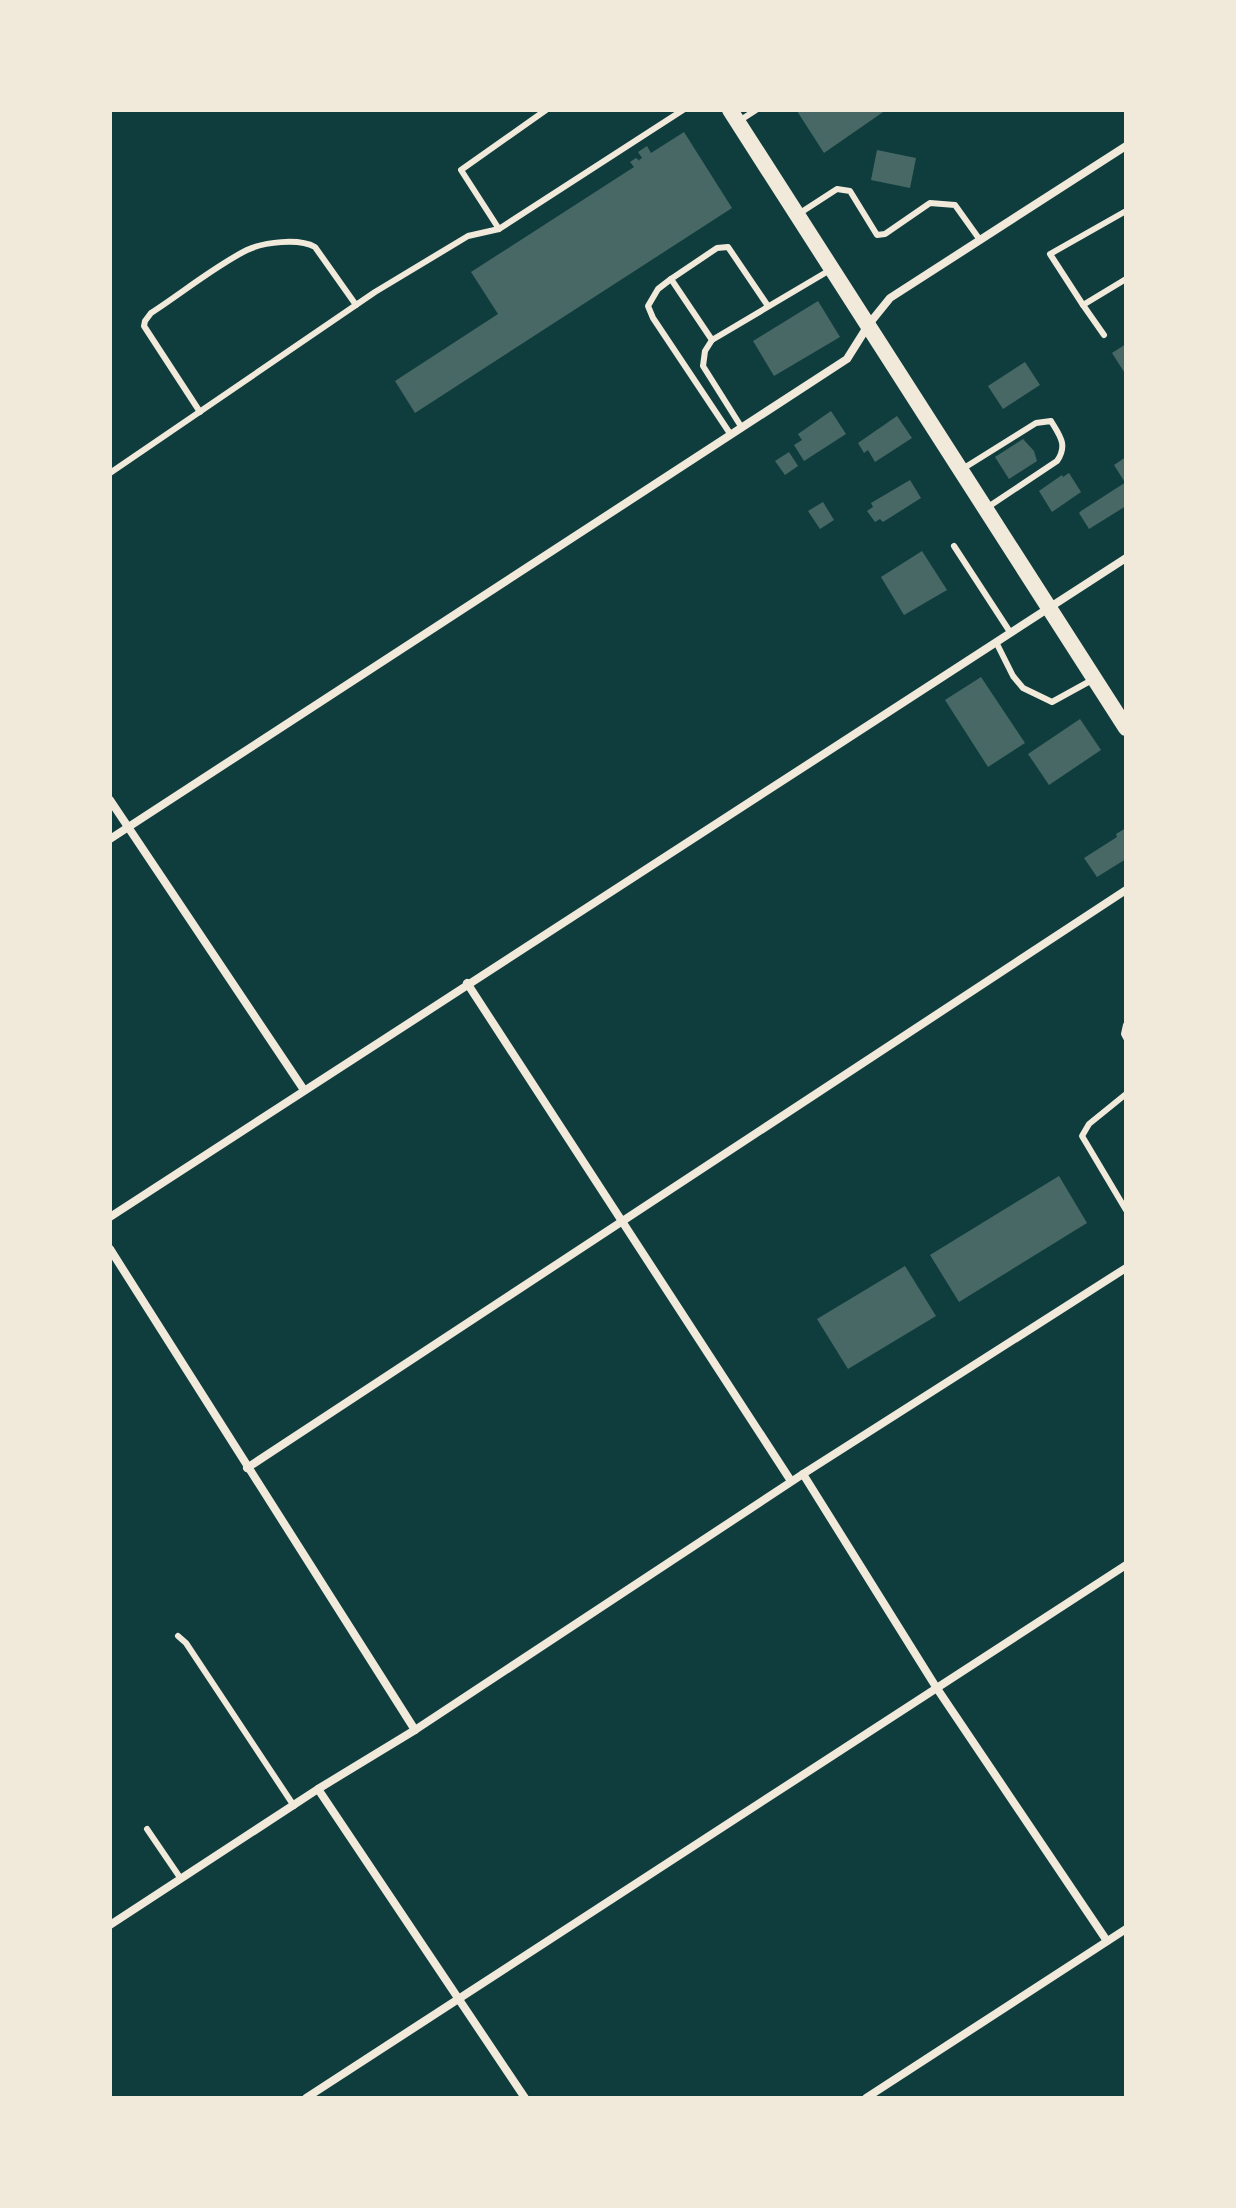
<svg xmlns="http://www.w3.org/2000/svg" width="1236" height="2208" font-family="Manrope,sans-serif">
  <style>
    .building { fill: #486865 }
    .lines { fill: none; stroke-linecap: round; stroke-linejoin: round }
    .service { stroke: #f1e9da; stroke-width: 6 }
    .minor { stroke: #f1e9da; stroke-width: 8 }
    .secondary { stroke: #f1e9da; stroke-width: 16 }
  </style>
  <rect width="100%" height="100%" fill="#0f3d3e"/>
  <!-- building -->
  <g class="building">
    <path d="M799,110H886L824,153L797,111Z"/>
    <path d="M684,132L732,208L415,413L395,381L498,314L471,272L634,167L630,162L636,158L641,162L639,160L642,158L638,152L647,146L651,153Z"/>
    <path d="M877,150L916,158L910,188L871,180Z"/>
    <path d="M818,301L840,337L774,376L753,341Z"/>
    <path d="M1126,344V375L1112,353Z"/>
    <path d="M1025,362L1040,385L1003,409L988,386Z"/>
    <path d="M831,411L846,434L804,461L794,445L802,440L798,434Z"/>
    <path d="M897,416L912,438L875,462L868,450L864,453L858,443Z"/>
    <path d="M1023,439L1034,451L1037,461L1009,479L995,457Z"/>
    <path d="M789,452L798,466L785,475L775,461Z"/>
    <path d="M1126,457V479L1124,481L1114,465Z"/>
    <path d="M1069,473L1081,492L1052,512L1039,491L1062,475L1063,477Z"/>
    <path d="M910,480L921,498L883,522L880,519L875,522L867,511L873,507L871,503Z"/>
    <path d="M1126,482V506L1089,529L1079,513L1081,511Z"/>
    <path d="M823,502L834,520L820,529L808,511Z"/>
    <path d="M922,551L947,590L904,615L881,577Z"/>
    <path d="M981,677L1025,743L988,767L945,700Z"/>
    <path d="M1080,719L1101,750L1049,785L1028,754Z"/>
    <path d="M1126,828V859L1097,877L1084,858L1117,837L1116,834Z"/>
    <path d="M1059,1176L1087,1223L959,1302L930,1255Z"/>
    <path d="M905,1266L936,1316L848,1369L817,1319Z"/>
  </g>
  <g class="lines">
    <!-- service -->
    <g class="service">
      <path d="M739,121L756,110"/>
      <path d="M1126,211L1050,254L1083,305L1126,279"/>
      <path d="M800,213L837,189L850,191L877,235L885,234L930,203L955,205L980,240"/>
      <path d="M499,229L461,170L546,110"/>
      <path d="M671,279L658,289L648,306L653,318L731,435"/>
      <path d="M1083,305L1104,335"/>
      <path d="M712,340L671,279L717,248L728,247L768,306"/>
      <path d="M200,412L144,326L145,321L151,313C182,293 215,266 247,250C264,242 299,238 315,247L356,305"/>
      <path d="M742,428L703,366L705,351L712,340L830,270"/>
      <path d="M964,468L1036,423L1051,421C1060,436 1068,445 1057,461L988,507"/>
      <path d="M110,473L375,292L468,236L499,229L683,110"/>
      <path d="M954,546L1010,632"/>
      <path d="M996,642L1013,676L1023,688L1052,702L1092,680"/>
      <path d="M1126,1025L1124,1034L1126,1038"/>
      <path d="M1126,1094L1089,1124L1082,1136L1126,1210"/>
      <path d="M178,1636L186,1643L294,1806"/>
      <path d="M147,1829L181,1879"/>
    </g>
    <!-- minor -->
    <g class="minor">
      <path d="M110,800L304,1090"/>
      <path d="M110,839L847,359L869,324L890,298L1126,146"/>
      <path d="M467,983L791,1481"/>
      <path d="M110,1217L1126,558"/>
      <path d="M110,1249L415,1730"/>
      <path d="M247,1468L1126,890"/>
      <path d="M803,1474L936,1687L1107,1941"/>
      <path d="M318,1789L525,2098"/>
      <path d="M110,1925L318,1789L415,1730L803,1474L1126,1268"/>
      <path d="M306,2098L1126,1565"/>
      <path d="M866,2098L1126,1929"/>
    </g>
    <!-- secondary -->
    <path class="secondary" d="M730,110L1126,728"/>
  </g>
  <!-- border -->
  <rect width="1236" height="2208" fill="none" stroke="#f1e9da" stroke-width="224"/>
</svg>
